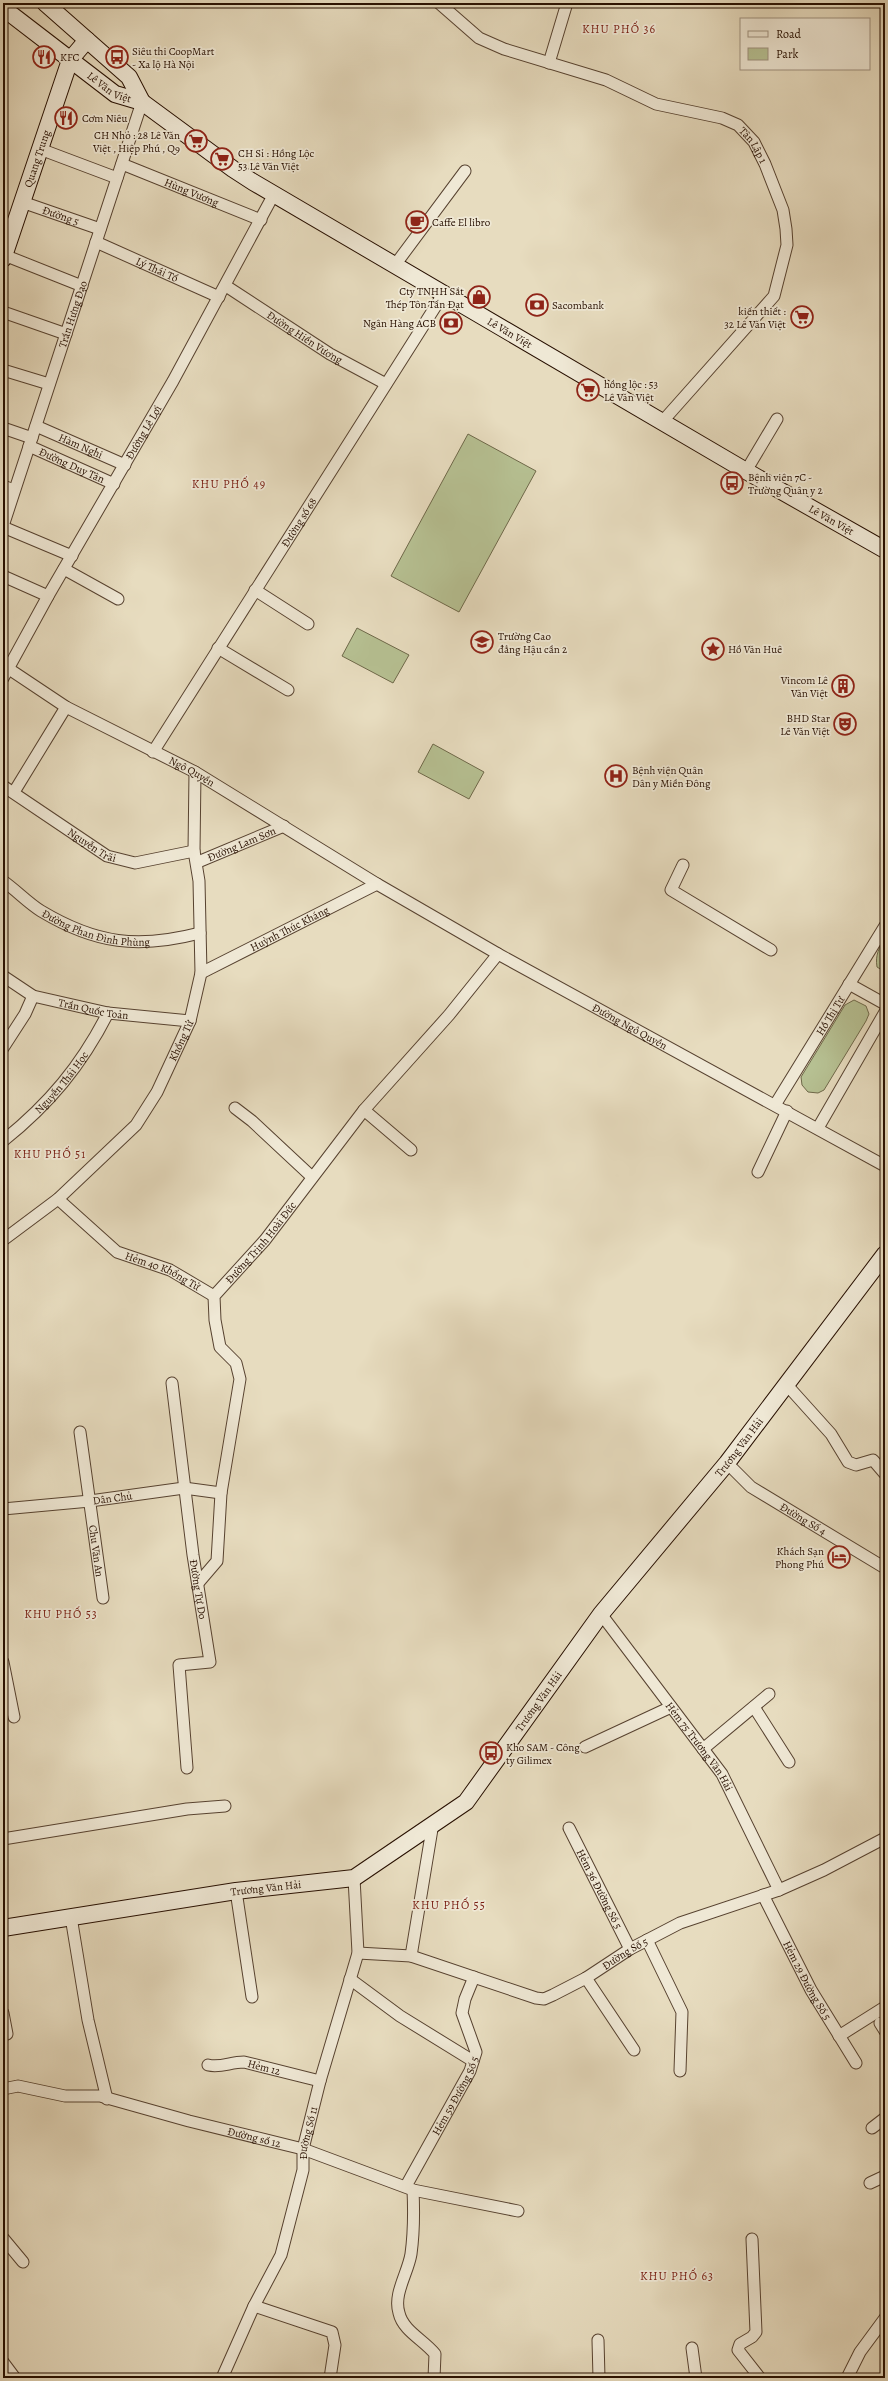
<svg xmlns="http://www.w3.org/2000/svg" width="888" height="2381" font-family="Alegreya,serif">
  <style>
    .green { fill: #b6c092; stroke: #6e6849 }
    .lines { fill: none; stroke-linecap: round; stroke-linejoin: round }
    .street-casing { stroke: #574230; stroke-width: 13 }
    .secondary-casing { stroke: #270f00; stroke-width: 18 }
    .street { stroke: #efe8d5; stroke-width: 11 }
    .secondary { stroke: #efe8d5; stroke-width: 16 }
    .labels { text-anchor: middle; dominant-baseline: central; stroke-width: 3.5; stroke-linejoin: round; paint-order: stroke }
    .poi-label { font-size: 11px; fill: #270f00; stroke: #efe8d5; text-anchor: start }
    .street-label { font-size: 11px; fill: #270f00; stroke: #efe8d5 }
    .neighbourhood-label { font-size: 12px; letter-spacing: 1px; fill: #7a1f14; stroke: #efe8d5 }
  </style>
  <rect width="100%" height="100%" fill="#e7dcbf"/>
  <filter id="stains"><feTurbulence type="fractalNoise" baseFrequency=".005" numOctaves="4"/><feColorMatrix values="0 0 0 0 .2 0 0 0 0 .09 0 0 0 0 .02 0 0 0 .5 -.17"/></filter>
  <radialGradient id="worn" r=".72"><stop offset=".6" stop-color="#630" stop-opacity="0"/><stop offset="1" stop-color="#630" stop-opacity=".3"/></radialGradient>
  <!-- green -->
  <g class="green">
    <path d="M468,434L536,471L459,612L391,576Z"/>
    <path d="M357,628L409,655L393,683L342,656Z"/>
    <path d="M433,744L484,772L469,799L418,772Z"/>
    <path d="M885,938V972L877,967C875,955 879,948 885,938Z"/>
    <path d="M854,1000L866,1006L869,1014L866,1021L824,1090L818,1093L808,1092L802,1085L801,1077L845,1005Z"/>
  </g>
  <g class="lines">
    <!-- street casing -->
    <g class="street-casing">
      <g id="street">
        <path id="s1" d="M439,3L479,38L504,49L606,80L656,104L722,118L738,125L754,142L765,164L783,210L786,229L787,245L774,296L662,422"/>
        <path d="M549,63L567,3"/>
        <path d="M40,149L117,178"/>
        <path id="s2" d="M122,164L261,220"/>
        <path id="s3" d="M22,202L100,229"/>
        <path id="s4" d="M96,242L219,297"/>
        <path d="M4,255L82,286"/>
        <path d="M395,265L465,171"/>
        <path id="s5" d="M226,286L330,354L386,384"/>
        <path d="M3,312L66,334"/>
        <path d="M3,370L49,384"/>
        <path id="s6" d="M36,426L125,465"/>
        <path d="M3,428L32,438"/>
        <path id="s7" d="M29,446L114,484"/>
        <path d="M746,471L777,419"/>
        <path d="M3,486L14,490"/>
        <path id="s8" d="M3,526L142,102"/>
        <path d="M3,527L72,556"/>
        <path d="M64,569L118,599"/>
        <path d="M3,576L48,596"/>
        <path d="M255,590L308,624"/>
        <path d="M218,648L288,690"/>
        <path id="s9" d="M3,665L66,707L195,772L377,884L498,954L885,1166"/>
        <path id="s10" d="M3,678L48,596L173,381L274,194"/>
        <path id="s11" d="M153,752L444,293"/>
        <path id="s12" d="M3,786L107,856L135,863L194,851"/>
        <path d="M14,792L66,707"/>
        <path id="s13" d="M198,862L284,826"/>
        <path d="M683,865L671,890L771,950"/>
        <path id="s14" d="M3,881C16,890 28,903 41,911C96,944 138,949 200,933"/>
        <path id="s15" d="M201,973L377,884"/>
        <path id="s16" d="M3,976L33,996L108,1013L190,1021"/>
        <path d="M849,984L885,1004"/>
        <path d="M3,1048L25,1014L33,996"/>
        <path id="s17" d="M775,1105L885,926"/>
        <path d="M235,1108L252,1121L312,1177"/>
        <path d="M364,1110L411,1150"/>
        <path d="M818,1128L885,1012"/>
        <path id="s18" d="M3,1141C49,1104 81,1066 108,1013"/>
        <path d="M758,1172L787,1111"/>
        <path id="s19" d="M58,1199L117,1252L170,1270L214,1296"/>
        <path id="s20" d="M3,1240L58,1199L136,1125L157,1092L190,1021L201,973L199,881L194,851L195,772"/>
        <path id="s21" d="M172,1383L193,1555L210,1662L179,1665L187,1768"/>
        <path d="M786,1384L831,1434L848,1462L856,1465L873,1460L885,1474"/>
        <path id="s22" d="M80,1432L103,1598"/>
        <path id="s23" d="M727,1463L751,1487L885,1568"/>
        <path id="s24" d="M3,1509L90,1501L184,1488L221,1493"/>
        <path id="s25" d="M199,1582L217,1561L221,1493L240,1379L236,1363L220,1347L215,1320L214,1296L265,1240L364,1110L449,1015L498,954"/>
        <path id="s26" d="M601,1614L722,1774L779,1890"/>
        <path d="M3,1662L14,1717"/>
        <path d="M754,1707L789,1762"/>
        <path d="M585,1747L671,1707"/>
        <path d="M703,1749L769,1694"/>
        <path id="s27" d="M569,1828L630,1949"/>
        <path d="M3,1839L187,1809L225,1806"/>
        <path d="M236,1891L252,1997"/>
        <path id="s28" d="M763,1895L811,1990L856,2063"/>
        <path d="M71,1917L88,2020L107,2099"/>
        <path d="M647,1940L682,2012L680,2071"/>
        <path id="s29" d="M358,1953L411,1956L536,1998L544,1999L553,1995L586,1978L630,1949L680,1923L779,1890L824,1870L885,1838"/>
        <path d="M411,1956L433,1823"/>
        <path d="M586,1978L634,2050"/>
        <path d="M350,1979L400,2016L473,2061"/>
        <path d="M3,2013L7,2034"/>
        <path d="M880,2023L885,2031"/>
        <path d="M839,2036L885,2007"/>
        <path id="s30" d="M208,2065C221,2068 230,2062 244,2062L320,2081"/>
        <path id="s31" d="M3,2089L18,2086L65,2096H100L189,2121L303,2149L413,2190C414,2211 414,2232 411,2254C408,2273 393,2294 399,2313C403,2331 424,2340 435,2354L434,2378"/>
        <path d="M872,2128L885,2118"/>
        <path d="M870,2183L885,2176"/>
        <path id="s32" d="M406,2186L470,2071L476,2052L462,2013L465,1999L474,1977"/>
        <path d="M413,2190L518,2211"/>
        <path d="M3,2238L23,2262"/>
        <path d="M752,2239L756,2332L752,2337L740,2344L738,2350L760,2378"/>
        <path d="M254,2306L332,2332L335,2345L330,2378"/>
        <path d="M598,2340L599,2378"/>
        <path d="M692,2348L696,2378"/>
        <path d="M3,2362L15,2378"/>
        <path id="s33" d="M222,2378L254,2306L281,2255L303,2170V2149L320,2081L358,1953L354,1878"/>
        <path d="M847,2378L860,2352L885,2318"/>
      </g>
    </g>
    <!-- secondary casing -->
    <g class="secondary-casing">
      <g id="secondary">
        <path d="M45,3L129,77L142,102"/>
        <path id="s34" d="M3,8L115,94L142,102L233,169L253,182L746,471L885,550"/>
        <path id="s35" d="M3,259L70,60L87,40"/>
        <path id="s36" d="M3,1928L236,1891L354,1878L466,1802L601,1614L727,1463L885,1254"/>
      </g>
    </g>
    <!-- street -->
    <use href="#street" class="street"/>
    <!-- secondary -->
    <use href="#secondary" class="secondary"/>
  </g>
  <!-- icons -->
  <defs>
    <g id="restaurant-ring" transform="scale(1.15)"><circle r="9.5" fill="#efe8d5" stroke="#8f2418" stroke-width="1.5"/><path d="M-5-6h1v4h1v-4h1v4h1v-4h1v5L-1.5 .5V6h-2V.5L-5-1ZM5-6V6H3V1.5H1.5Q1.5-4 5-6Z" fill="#8f2418"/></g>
    <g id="bus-ring" transform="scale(1.15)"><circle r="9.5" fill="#efe8d5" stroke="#8f2418" stroke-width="1.5"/><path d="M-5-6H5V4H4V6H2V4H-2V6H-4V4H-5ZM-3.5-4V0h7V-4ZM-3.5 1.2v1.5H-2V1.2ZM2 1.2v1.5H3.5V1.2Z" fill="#8f2418"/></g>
    <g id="supermarket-ring" transform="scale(1.15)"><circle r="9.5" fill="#efe8d5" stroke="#8f2418" stroke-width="1.5"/><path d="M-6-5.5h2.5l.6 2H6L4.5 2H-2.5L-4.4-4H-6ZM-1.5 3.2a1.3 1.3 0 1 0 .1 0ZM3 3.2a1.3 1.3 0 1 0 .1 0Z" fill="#8f2418"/></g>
    <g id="cafe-ring" transform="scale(1.15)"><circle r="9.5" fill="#efe8d5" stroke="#8f2418" stroke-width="1.5"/><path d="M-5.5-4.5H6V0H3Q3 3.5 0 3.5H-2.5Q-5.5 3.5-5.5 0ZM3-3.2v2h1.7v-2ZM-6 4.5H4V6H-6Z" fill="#8f2418"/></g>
    <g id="shop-ring" transform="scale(1.15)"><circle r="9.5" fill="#efe8d5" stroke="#8f2418" stroke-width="1.5"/><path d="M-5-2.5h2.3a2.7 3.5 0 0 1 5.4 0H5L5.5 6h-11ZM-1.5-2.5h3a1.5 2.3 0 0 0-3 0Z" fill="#8f2418"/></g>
    <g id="bank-ring" transform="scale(1.15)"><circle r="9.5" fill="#efe8d5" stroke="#8f2418" stroke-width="1.5"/><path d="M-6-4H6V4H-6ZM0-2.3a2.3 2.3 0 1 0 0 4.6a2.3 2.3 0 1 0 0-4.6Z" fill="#8f2418"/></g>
    <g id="university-ring" transform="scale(1.15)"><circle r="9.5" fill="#efe8d5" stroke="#8f2418" stroke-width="1.5"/><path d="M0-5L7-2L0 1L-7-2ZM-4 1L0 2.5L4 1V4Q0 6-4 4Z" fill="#8f2418"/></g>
    <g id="sight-ring" transform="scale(1.15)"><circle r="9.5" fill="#efe8d5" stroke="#8f2418" stroke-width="1.5"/><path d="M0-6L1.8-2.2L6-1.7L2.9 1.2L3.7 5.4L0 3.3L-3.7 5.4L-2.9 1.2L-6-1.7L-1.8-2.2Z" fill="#8f2418"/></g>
    <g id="building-ring" transform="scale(1.15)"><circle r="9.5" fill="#efe8d5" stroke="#8f2418" stroke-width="1.5"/><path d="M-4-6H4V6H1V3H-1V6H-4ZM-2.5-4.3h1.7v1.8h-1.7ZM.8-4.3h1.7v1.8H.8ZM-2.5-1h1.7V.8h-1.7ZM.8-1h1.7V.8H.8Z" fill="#8f2418"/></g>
    <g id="theatre-ring" transform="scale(1.15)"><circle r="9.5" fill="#efe8d5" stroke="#8f2418" stroke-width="1.5"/><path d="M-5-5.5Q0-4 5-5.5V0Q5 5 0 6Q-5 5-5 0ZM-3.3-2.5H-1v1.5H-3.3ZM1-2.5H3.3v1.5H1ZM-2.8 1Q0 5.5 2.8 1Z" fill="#8f2418"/></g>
    <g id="hospital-ring" transform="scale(1.15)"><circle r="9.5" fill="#efe8d5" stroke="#8f2418" stroke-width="1.5"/><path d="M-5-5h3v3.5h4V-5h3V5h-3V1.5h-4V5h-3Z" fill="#8f2418"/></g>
    <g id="hotel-ring" transform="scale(1.15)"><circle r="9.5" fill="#efe8d5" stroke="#8f2418" stroke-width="1.5"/><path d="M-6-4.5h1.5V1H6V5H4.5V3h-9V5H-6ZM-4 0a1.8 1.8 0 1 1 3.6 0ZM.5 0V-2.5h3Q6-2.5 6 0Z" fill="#8f2418"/></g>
  </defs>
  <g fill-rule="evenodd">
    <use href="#restaurant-ring" x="44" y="57"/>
    <use href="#bus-ring" x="117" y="57"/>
    <use href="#restaurant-ring" x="66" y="118"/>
    <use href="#supermarket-ring" x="196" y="141"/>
    <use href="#supermarket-ring" x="222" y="159"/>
    <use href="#cafe-ring" x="417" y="222"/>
    <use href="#shop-ring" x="479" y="297"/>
    <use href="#bank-ring" x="537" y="305"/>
    <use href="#supermarket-ring" x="802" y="317"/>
    <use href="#bank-ring" x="451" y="323"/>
    <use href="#supermarket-ring" x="588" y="390"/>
    <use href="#bus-ring" x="732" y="483"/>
    <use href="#university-ring" x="482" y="642"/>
    <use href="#sight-ring" x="713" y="649"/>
    <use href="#building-ring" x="843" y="686"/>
    <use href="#theatre-ring" x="845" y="724"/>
    <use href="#hospital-ring" x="616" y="776"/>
    <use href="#hotel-ring" x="839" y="1557"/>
    <use href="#bus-ring" x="491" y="1753"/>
  </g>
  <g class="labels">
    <!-- poi labels -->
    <g class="poi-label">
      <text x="132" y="51">Siêu thi CoopMart<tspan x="132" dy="13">- Xa lộ Hà Nội</tspan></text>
      <text x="60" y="57">KFC</text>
      <text x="82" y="118">Cơm Niêu</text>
      <text x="180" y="135" text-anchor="end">CH Nhỏ : 28 Lê Văn<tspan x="180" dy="13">Việt , Hiệp Phú , Q9</tspan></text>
      <text x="238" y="153">CH Sỉ : Hồng Lộc<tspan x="238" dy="13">53 Lê Văn Việt</tspan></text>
      <text x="432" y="222">Caffe El libro</text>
      <text x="464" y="291" text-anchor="end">Cty TNHH Sắt<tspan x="464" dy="13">Thép Tôn Tấn Đạt</tspan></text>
      <text x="552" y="305">Sacombank</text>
      <text x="786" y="311" text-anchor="end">kiến thiết :<tspan x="786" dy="13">32 Lê Văn Việt</tspan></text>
      <text x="436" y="323" text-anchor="end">Ngân Hàng ACB</text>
      <text x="604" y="384">hồng lộc : 53<tspan x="604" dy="13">Lê Văn Việt</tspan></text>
      <text x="748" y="477">Bệnh viên 7C -<tspan x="748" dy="13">Trường Quân y 2</tspan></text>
      <text x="498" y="636">Trường Cao<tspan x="498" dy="13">đẳng Hậu cần 2</tspan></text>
      <text x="728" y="649">Hồ Văn Huê</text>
      <text x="828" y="680" text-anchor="end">Vincom Lê<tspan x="828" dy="13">Văn Việt</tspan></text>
      <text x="830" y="718" text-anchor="end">BHD Star<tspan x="830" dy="13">Lê Văn Việt</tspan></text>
      <text x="632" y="770">Bệnh viện Quân<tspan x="632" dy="13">Dân y Miền Đông</tspan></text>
      <text x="824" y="1551" text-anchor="end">Khách Sạn<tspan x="824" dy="13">Phong Phú</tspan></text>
      <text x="506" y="1747">Kho SAM - Công<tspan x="506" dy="13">ty Gilimex</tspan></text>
    </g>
    <!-- street labels -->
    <g class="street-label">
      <text stroke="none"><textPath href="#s34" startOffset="133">Lê Văn Việt</textPath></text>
      <text stroke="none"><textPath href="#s1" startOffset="353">Tân Lập 1</textPath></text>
      <text stroke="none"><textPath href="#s35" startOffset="106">Quang Trung</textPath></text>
      <text stroke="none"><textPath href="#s2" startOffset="75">Hùng Vương</textPath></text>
      <text stroke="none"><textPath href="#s3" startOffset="41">Đường 5</textPath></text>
      <text stroke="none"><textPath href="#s4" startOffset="67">Lý Thái Tổ</textPath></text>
      <text stroke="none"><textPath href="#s8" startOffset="223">Trần Hưng Đạo</textPath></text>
      <text stroke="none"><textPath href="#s34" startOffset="604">Lê Văn Việt</textPath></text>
      <text stroke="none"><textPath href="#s5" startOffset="94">Đường Hiền Vương</textPath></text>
      <text stroke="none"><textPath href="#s10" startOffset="283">Đường Lê Lợi</textPath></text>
      <text stroke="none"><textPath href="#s6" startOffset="49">Hàm Nghi</textPath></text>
      <text stroke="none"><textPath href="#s7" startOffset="47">Đường Duy Tân</textPath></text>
      <text stroke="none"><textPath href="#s34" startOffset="976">Lê Văn Việt</textPath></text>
      <text stroke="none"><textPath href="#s11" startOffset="272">Đường số 68</textPath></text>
      <text stroke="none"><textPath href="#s9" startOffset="217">Ngô Quyền</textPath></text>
      <text stroke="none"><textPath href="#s12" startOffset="107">Nguyễn Trãi</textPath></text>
      <text stroke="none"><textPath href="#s13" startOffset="47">Đường Lam Sơn</textPath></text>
      <text stroke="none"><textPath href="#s14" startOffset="107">Đường Phan Đình Phùng</textPath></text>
      <text stroke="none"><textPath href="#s15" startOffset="99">Huỳnh Thúc Kháng</textPath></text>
      <text stroke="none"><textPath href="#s16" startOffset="98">Trần Quốc Toản</textPath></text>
      <text stroke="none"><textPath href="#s17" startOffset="105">Hồ Thị Tư</textPath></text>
      <text stroke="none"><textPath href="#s9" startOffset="724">Đường Ngô Quyền</textPath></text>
      <text stroke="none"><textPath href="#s20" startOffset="272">Khổng Tử</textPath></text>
      <text stroke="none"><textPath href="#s18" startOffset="83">Nguyễn Thái Học</textPath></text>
      <text stroke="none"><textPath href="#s25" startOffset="373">Đường Trịnh Hoài Đức</textPath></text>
      <text stroke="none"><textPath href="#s19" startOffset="129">Hẻm 40 Khổng Tử</textPath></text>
      <text stroke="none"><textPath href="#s36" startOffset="938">Trương Văn Hải</textPath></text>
      <text stroke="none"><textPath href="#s24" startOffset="110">Dân Chủ</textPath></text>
      <text stroke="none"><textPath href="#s23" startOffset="95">Đường Số 4</textPath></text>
      <text stroke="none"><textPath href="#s22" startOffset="120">Chu Văn An</textPath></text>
      <text stroke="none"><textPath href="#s21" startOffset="208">Đường Tự Do</textPath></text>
      <text stroke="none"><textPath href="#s36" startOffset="614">Trương Văn Hải</textPath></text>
      <text stroke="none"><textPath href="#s26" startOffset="165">Hẻm 75 Trương Văn Hải</textPath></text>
      <text stroke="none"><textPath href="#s36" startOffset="266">Trương Văn Hải</textPath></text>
      <text stroke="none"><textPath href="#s27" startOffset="68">Hẻm 36 Đường Số 5</textPath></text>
      <text stroke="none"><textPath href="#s29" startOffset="286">Đường Số 5</textPath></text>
      <text stroke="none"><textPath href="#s28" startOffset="96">Hẻm 29 Đường Số 5</textPath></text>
      <text stroke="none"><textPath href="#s30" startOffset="57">Hẻm 12</textPath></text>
      <text stroke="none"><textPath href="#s32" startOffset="103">Hẻm 59 Đường Số 5</textPath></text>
      <text stroke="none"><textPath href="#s33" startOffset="262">Đường Số 11</textPath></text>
      <text stroke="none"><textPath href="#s31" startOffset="258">Đường số 12</textPath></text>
    </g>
    <!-- neighbourhood labels -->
    <g class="neighbourhood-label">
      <text x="619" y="29">KHU PHỐ 36</text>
      <text x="229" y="484">KHU PHỐ 49</text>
      <text x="50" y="1154">KHU PHỐ 51</text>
      <text x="61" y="1614">KHU PHỐ 53</text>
      <text x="449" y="1905">KHU PHỐ 55</text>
      <text x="677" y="2276">KHU PHỐ 63</text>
    </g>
  </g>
  <!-- margin -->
  <rect width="888" height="2381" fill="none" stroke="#e7dcbf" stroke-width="16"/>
  <rect x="4" y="4" width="880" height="2373" fill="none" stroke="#270f00" stroke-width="2"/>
  <rect x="8" y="8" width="872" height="2365" fill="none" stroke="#270f00"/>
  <!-- legend -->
  <rect x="740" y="18" width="130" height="52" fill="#efe8d5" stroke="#9f9180"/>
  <rect x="748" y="31" width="20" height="6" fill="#efe8d5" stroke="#9f9180"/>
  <text x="776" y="38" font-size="12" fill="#270f00">Road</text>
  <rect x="748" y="48" width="20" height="12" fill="#b6c092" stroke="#9f9180"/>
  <text x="776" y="58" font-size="12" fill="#270f00">Park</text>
  <rect width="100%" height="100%" filter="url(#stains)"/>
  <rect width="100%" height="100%" fill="url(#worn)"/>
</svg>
